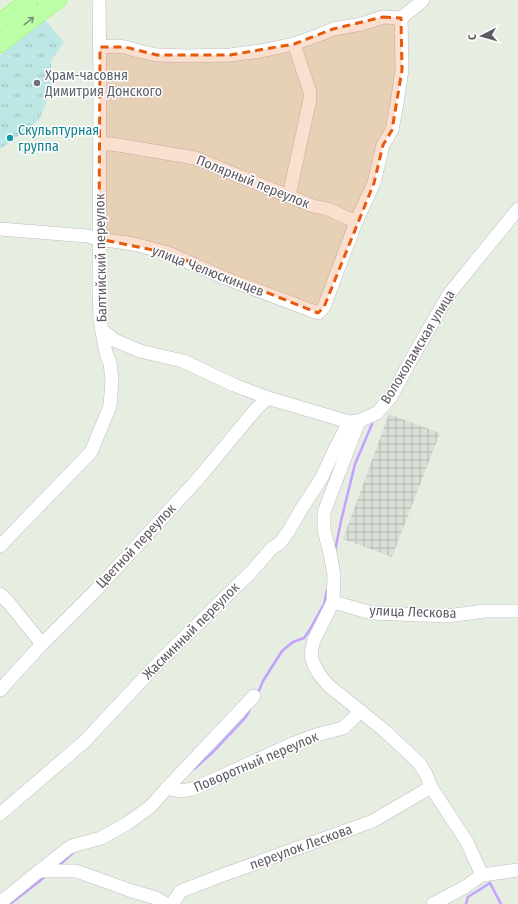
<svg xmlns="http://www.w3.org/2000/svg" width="518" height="904" font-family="'Fira Sans Condensed',sans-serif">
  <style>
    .industrial { fill: url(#industrial-grid) }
    .park { fill: url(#park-tufts) }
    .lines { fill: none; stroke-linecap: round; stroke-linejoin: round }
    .stream { stroke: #c2a1ff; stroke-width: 2.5 }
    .minor-casing { stroke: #c1bcc4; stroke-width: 14 }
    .major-casing { stroke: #8df950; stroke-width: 18 }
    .minor { stroke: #fff; stroke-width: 13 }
    .major { stroke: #bcffa6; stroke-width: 17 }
    .oneway { stroke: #80947b }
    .marked { fill: #e8590c; fill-opacity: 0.2; stroke: #e8590c; stroke-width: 3; stroke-dasharray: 8 5; stroke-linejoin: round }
    .worship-dot { fill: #6b7280; stroke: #fff; stroke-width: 1.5 }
    .culture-dot { fill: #0f9aa8; stroke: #fff; stroke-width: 1.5 }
    .labels { text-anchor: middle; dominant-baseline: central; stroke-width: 3; stroke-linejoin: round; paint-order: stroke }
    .worship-label { font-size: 14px; fill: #5b616d; stroke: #fff; text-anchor: start }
    .culture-label { font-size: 14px; fill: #0d838f; stroke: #fff; text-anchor: start }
    .street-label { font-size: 14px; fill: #5f5a64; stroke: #fff }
  </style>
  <defs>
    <pattern id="industrial-grid" width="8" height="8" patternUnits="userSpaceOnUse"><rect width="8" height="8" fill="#dadfd7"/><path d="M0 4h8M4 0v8" fill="none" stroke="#b4b8b2"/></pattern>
    <pattern id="park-tufts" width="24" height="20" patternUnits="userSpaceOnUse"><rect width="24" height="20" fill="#bde7e4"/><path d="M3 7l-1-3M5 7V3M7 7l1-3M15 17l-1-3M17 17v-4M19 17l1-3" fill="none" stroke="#9dbebc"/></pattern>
  </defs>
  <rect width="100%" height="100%" fill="#e6eee2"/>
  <!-- industrial -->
  <path class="industrial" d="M389,414L440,433L392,557L343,539Z"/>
  <!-- park -->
  <path class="park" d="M45,20L64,42L51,61L52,84L49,88L48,99L39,120L0,149V55Z"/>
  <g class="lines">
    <!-- stream -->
    <g class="stream">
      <path d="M335,551L341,521L355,464L372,424"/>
      <path d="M258,693L263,681L282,651L293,642L304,638L309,631L324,604L327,590"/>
      <path d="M194,769L213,752L246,717L250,709"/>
      <path d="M57,867L73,853"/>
      <path d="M490,883L501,904"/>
      <path d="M10,904L46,876"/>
      <path d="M466,904L468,897L490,883"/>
    </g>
    <!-- minor casing -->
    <g class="minor-casing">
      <g id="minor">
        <path d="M100,47L116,46L125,47L138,51L157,55L188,56L230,55L261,51L294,44L319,35L333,29L362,24L383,17L401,18L420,3L423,0"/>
        <path d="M100,143L118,145L195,158L313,206L328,209L356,222"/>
        <path d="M289,196L310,99V92L294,44"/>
        <path d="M0,229L87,236L99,239L134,244L168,253L225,278L318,313L324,307L356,222L374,183L383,145L392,130L397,103L402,70L401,18"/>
        <path d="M102,330L114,340L140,351L183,361L234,385L268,398L349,422L359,421L377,413L391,397L412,358L449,294L518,209"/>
        <path d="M359,421L324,512V530L330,553L334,575L333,602L314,640L312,648L311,655L314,665L319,674L328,685L385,731L419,763L426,774L431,787L467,842L482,875"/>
        <path d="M0,546L91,452L110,406L112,380L110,363L106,353L100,320L99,289L100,83L99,0"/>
        <path d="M0,594L9,603L42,644"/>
        <path d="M333,602L372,613L447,616L485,611H518"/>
        <path d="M0,690L42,644L98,588L198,479L257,408L268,398"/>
        <path d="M167,788L180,791L193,789L292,744L316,735L343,728L361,711"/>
        <path d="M0,814L84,742L159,662L251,572L272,548L280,543L288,532L302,508L321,479L334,451L349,422"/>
        <path d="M39,871H76L132,891L156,898L166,904"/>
        <path d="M0,903L33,876L67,849L72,846L101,838L128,823L151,806L167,788L254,696"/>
        <path d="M172,904L181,891L220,876L373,821L431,787"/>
        <path d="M433,904L465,887L482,875L518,870"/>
      </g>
    </g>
    <!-- major casing -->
    <g class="major-casing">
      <g id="major">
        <path d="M0,23L29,0"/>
        <path d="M0,44L34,17L58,0"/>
      </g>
    </g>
    <!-- minor -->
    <use href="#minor" class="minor"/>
    <!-- major -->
    <use href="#major" class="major"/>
  </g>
  <!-- one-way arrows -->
  <defs><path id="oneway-shaft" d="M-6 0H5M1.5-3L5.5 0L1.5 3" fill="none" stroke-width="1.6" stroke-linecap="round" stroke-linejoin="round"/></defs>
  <use class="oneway" href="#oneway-shaft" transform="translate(29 21) rotate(-38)"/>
  <!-- marked area -->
  <path class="marked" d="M383,17L401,18L402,70L392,130L383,145L374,183L324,307L318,313L168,253L99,239L100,47H125L157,55H230L294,44L333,29Z"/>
  <!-- markers -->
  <circle class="worship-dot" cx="37" cy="83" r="4"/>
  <circle class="culture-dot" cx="10" cy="138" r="4"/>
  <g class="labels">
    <!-- worship labels -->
    <g class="worship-label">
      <text x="45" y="75">Храм-часовня<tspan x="45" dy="16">Димитрия Донского</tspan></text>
    </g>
    <!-- culture labels -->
    <g class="culture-label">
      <text x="18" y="130">Скульптурная<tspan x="18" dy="16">группа</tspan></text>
    </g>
    <!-- street labels -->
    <g class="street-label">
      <text transform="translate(253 182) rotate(22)">Полярный переулок</text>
      <text transform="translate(101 258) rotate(-91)">Балтийский переулок</text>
      <text transform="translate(208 271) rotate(21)">улица Челюскинцев</text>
      <text transform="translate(418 347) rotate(-59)">Волоколамская улица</text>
      <text transform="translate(136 546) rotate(-47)">Цветной переулок</text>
      <text transform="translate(413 612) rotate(2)">улица Лескова</text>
      <text transform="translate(191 631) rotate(-45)">Жасминный переулок</text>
      <text transform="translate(256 762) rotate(-23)">Поворотный переулок</text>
      <text transform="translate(301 847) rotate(-20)">переулок Лескова</text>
    </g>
  </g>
  <!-- north arrow -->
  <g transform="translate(482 36) rotate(264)" stroke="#ffffff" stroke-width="3" paint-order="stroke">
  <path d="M0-3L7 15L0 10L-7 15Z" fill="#5f5a64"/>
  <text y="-6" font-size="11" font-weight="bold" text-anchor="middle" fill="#5f5a64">С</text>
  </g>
</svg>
